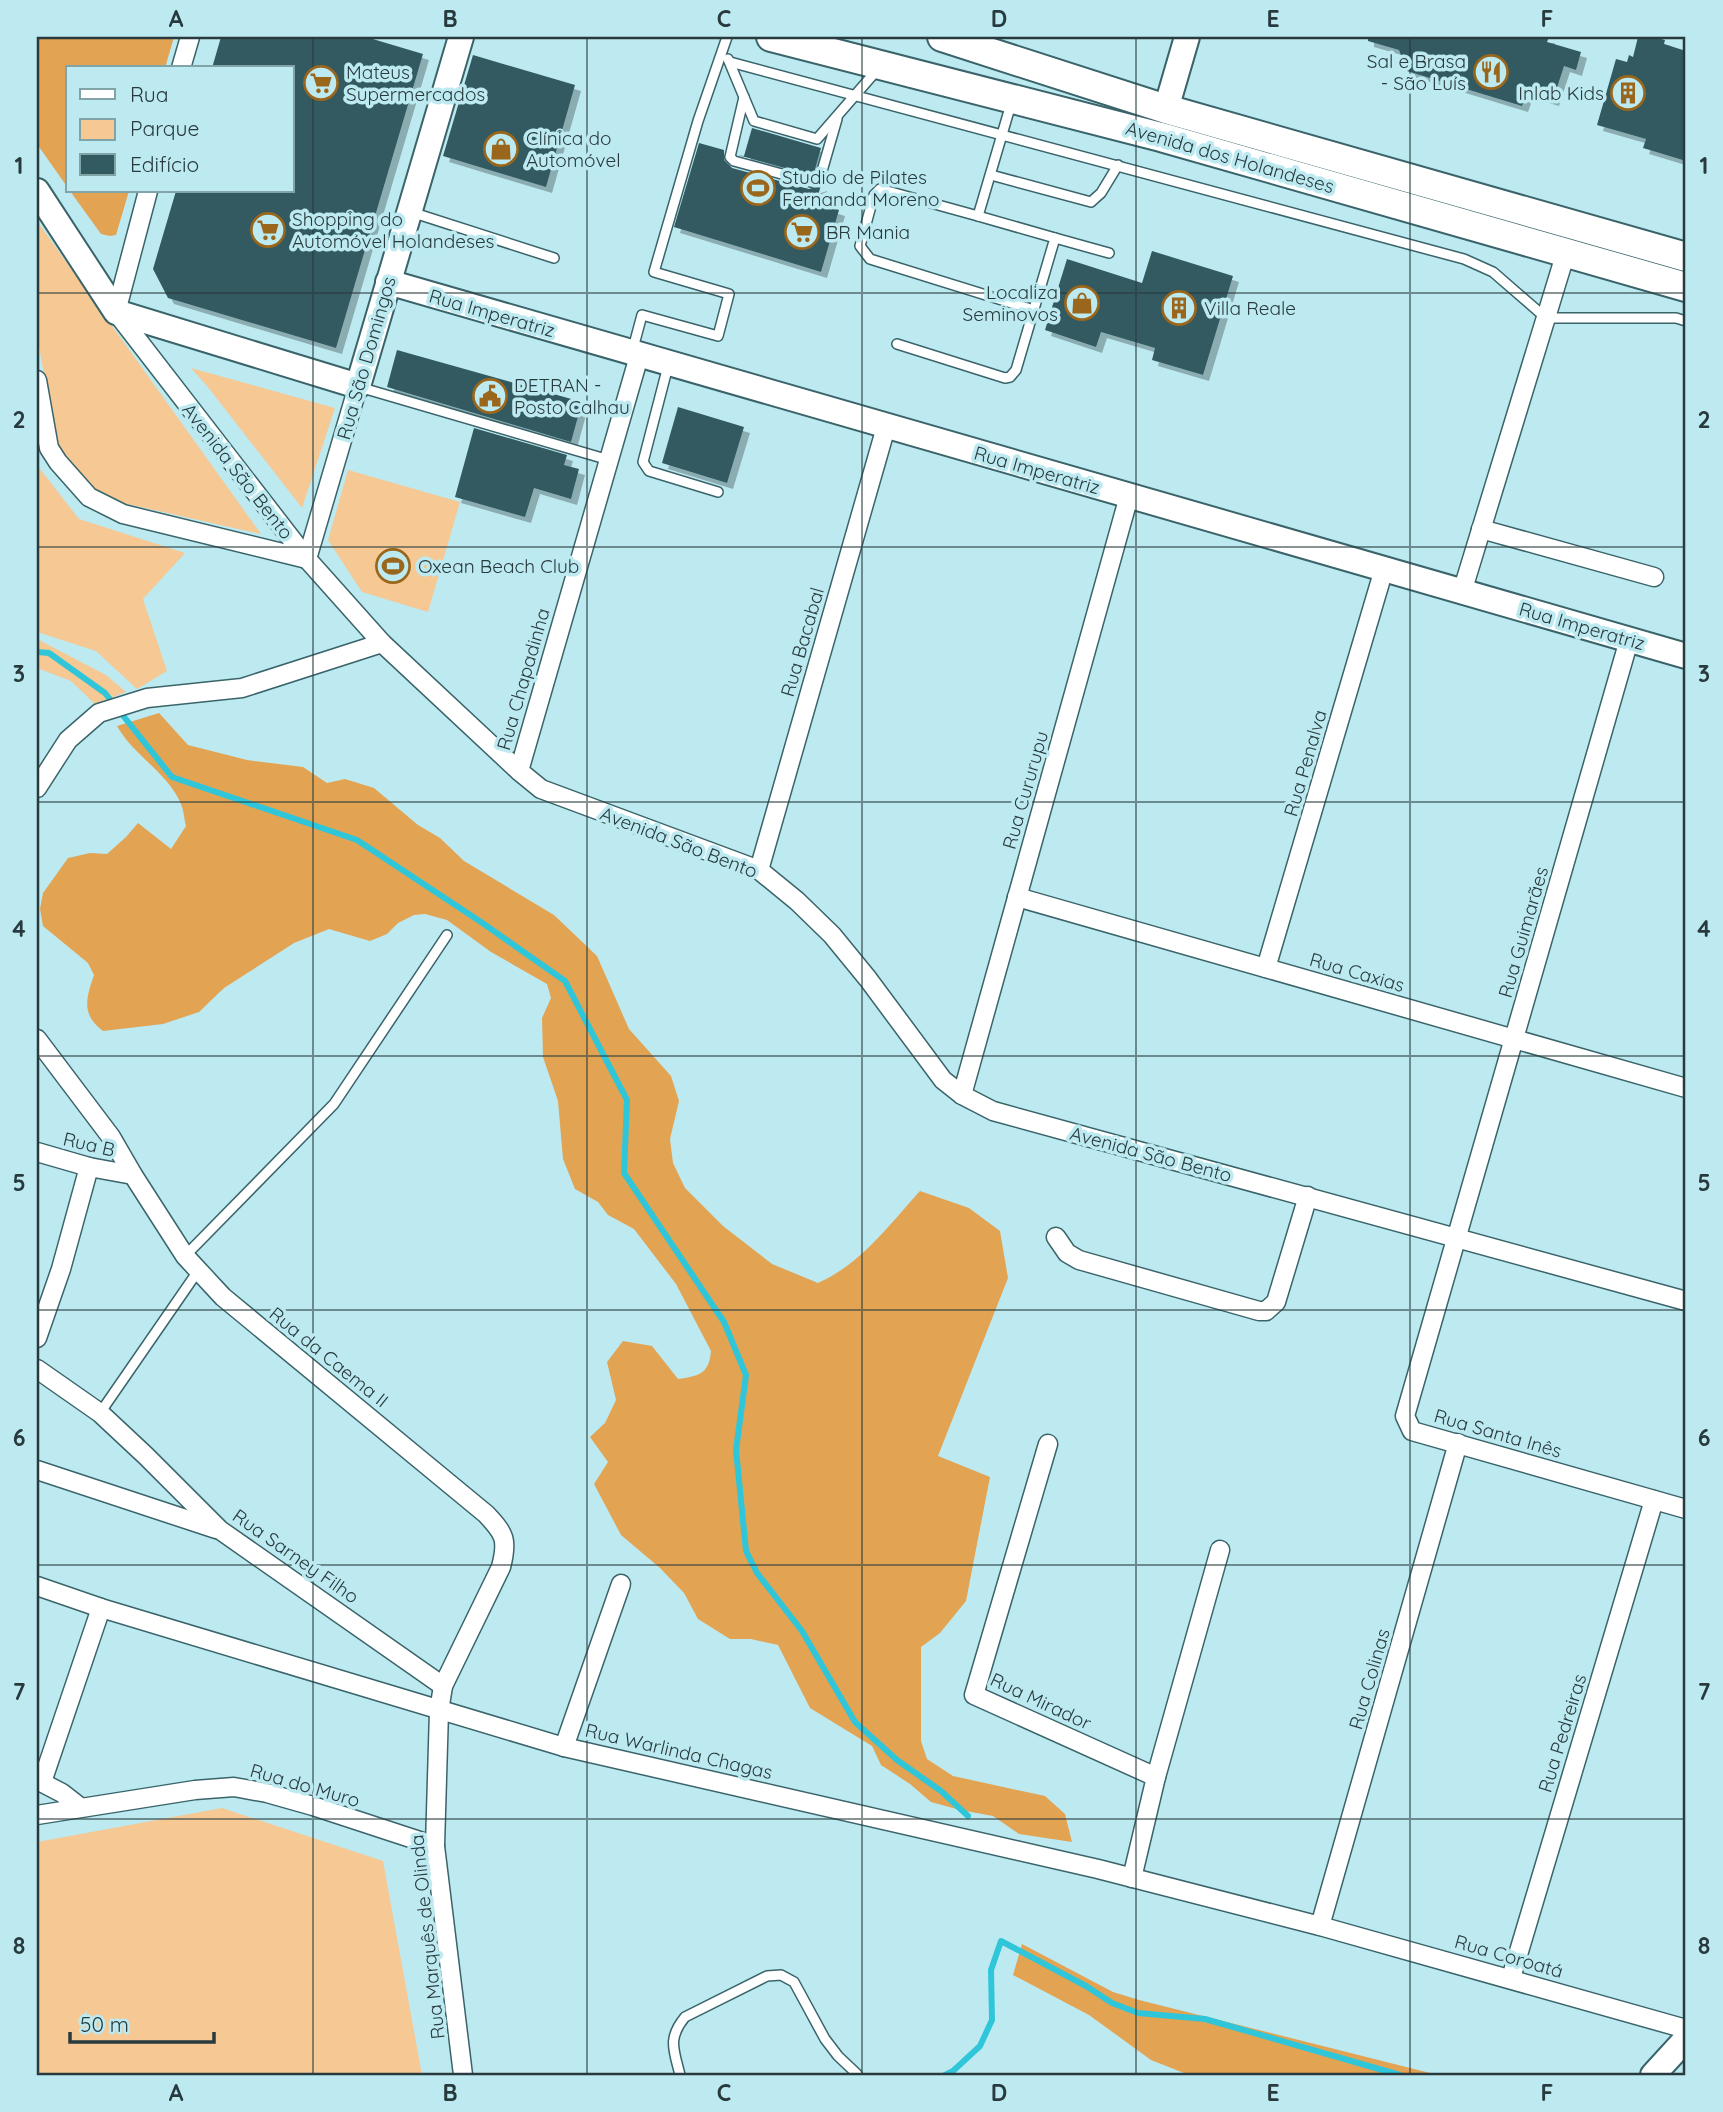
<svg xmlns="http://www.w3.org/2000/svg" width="1723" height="2112" font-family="Quicksand,sans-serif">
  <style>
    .green { fill: #f5c894 }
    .forest { fill: #e2a353 }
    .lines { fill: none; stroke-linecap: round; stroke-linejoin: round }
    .stream { stroke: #30c6da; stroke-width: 6 }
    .building { fill: #315a61; filter: url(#shadow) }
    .lane-casing { stroke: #3a646a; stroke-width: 12 }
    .street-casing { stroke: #3a646a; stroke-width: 21 }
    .secondary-casing { stroke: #3a646a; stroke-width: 28 }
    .primary-casing { stroke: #3a646a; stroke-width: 32 }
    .lane { stroke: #fff; stroke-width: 9 }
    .street { stroke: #fff; stroke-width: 18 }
    .secondary { stroke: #fff; stroke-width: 24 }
    .primary { stroke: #fff; stroke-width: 28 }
    .grid { fill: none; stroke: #283a3d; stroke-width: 2; stroke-opacity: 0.55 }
    .labels { text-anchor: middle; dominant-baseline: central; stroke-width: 7; stroke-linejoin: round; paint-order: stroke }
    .poi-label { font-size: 19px; fill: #283a3d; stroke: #bdeaf1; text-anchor: start }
    .street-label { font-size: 19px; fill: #283a3d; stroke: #bdeaf1 }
    .neatline { fill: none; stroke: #283a3d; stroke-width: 2.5 }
    .grid-label { font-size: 23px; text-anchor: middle; font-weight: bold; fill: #283a3d }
  </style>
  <defs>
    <filter id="shadow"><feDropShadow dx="6" dy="6" stdDeviation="0" flood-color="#0004"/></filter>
  </defs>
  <rect width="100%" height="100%" fill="#bdeaf1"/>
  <!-- green -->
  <g class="green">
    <path d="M37,221L261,534L105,499L90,487L59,447L53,426L37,335Z"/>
    <path d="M191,368L335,408L302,508L207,386Z"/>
    <path d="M37,465L79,519L185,553L143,599L167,671L137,689L96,651L37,632Z"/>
    <path d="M348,470L460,502L428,612L362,592L328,540Z"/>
    <path d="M37,639L106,675L126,692L95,704L71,681L37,668Z"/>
    <path d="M222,1808L383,1861L422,2075H37V1842Z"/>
  </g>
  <!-- forest -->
  <g class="forest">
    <path d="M37,37H174L165,68H68V188L37,144Z"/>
    <path d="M70,191H129L116,235L110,236L101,234Z"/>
    <path d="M159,713L188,745L247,760L303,767L327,783L345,779L374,788L418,825L440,838L464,861L554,915L597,956L629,1029L671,1076L679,1101L670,1139L673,1163L685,1188L723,1226L772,1264L818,1283C861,1264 889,1225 920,1191L969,1208L1000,1231L1008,1278L938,1456L990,1477L966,1601L940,1633L921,1647V1741L927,1759L953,1776L1045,1796L1065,1814L1072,1842L1019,1834L993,1816L960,1810L931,1802L910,1784L881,1765L872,1746L810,1708L778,1645L751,1639H730L698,1619L684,1593L660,1568L621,1535L594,1484L608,1462L590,1437L605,1423L616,1400L607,1362L623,1341L652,1346L678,1379C699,1376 709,1374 711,1351L676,1284L634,1229L608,1215L598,1202L575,1189L563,1159L558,1101L543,1057L542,1018L551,998L547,984L491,952L447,920L425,914L414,915L398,923L387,934L370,941L329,929L294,943L224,988L199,1012L163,1024L103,1031C81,1015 86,998 94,975L88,963L43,926L40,909L43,893L68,858L90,853L107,854L126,837L138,823L171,849L186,826C184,819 184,811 181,804C168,773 133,755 117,726Z"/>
    <path d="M1022,1944L1113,1992L1139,2000L1438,2075H1189L1151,2060L1089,2015L1013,1975Z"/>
  </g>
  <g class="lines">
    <!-- stream -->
    <g class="stream">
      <path d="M37,652L49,653L105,693L172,777L357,840L481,922L565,981L627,1100L624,1173L724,1322L746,1375L736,1450L746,1551L757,1573L802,1631L855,1722L897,1760L941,1791L968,1816"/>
      <path d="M945,2075L953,2071L980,2046L992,2020L991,1970L1001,1941L1086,1986L1112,2003L1138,2013L1205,2019L1400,2075"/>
    </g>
  </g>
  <!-- building -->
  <g class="building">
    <path d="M221,37H366L423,54L336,348L168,298L153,269L176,191H292V68H212Z"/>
    <path d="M1368,37H1549L1547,42L1581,52L1576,70L1564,66L1553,100L1527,92L1522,106L1407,71L1399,50L1368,41Z"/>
    <path d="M1638,37H1654L1665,40L1664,44L1686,51V161L1643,148L1646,139L1597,125L1616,59L1627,62L1629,55L1633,57Z"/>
    <path d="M473,55L575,85L546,187L443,156Z"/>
    <path d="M752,128L821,148L814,173L810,175L738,155L744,156Z"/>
    <path d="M699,143L724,150V160L732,168L809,189L821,185L816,203L839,210L821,272L674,227Z"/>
    <path d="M1152,251L1233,276L1203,375L1152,360L1155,348L1101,332L1096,347L1045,330L1067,259L1142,283Z"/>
    <path d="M397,350L582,402L571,442L387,387Z"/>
    <path d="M678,407L744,427L727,483L662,463Z"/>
    <path d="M474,428L567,455L564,465L579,469L571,499L534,488L525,517L455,497Z"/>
  </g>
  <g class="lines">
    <!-- lane casing -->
    <g class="lane-casing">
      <g id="lane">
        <path d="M728,59L754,121L817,139L877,70"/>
        <path d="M730,62L1464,259L1493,272L1546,318H1676L1686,321"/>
        <path d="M744,97L730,157L734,161L811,182L820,178L837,119"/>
        <path d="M991,175L1091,202L1101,193L1118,165"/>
        <path d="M411,212L554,258"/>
        <path d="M978,216L880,189L874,195L860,246L870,259L1034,310"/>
        <path d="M1055,238L1109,253"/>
        <path d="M897,344L1005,378L1010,377L1016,370L1055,238L978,216L1011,104"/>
        <path d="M632,352L642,315L718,336L729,294L654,272L698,121L727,37"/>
        <path d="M668,366L643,462L649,471L718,492"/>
        <path d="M359,387L609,460"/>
        <path d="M185,1256L334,1104L447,935"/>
        <path d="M100,1413L198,1271"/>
        <path d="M680,2075C674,2050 667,2039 685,2017L767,1976L781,1975L794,1982L825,2039L838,2056L857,2074"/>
      </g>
    </g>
    <!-- street casing -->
    <g class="street-casing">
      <g id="street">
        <path d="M181,68L190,37"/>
        <path d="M148,191L116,312L307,559L382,643L519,771L541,789L759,870L797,901L832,935L868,979L943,1080L962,1095L993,1111L1686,1301"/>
        <path d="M37,380L49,448L58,462L89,497L123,514L307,559"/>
        <path d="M1481,529L1654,577"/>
        <path d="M307,559L358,386"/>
        <path d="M1462,592L1566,252"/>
        <path d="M1629,640L1405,1416L1412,1431L1686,1509"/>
        <path d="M519,771L639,356"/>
        <path d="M37,788L68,740L99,713L147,698L242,688L382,643"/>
        <path d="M759,870L886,427"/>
        <path d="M1017,897L1686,1088"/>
        <path d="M1266,968L1384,569"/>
        <path d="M37,1039L111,1137L133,1175L185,1256L223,1297L486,1514C505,1534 508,1540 501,1567L443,1686L439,1711L435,1846L463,2075"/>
        <path d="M962,1095L1129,496"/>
        <path d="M37,1152L89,1167L133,1175"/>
        <path d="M1056,1237L1067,1253L1079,1260L1259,1311H1266L1276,1302L1308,1196"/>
        <path d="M37,1338L61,1269L89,1167"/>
        <path d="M37,1369L100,1413L146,1456L220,1530L443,1686"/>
        <path d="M1048,1444L974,1695L1156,1777"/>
        <path d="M37,1470L216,1529"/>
        <path d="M37,1586L101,1608L564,1747L1098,1869L1320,1926L1686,2029"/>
        <path d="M564,1747L621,1584"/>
        <path d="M37,1780L62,1793L80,1807"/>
        <path d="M42,1782L101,1608"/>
        <path d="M37,1815L195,1790L234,1787L267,1793L313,1806L435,1846"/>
        <path d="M1132,1878L1156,1777L1220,1550"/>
        <path d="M1320,1926L1458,1443"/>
        <path d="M1511,1978L1654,1500"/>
      </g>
    </g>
    <!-- secondary casing -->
    <g class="secondary-casing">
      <g id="secondary">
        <path d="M1166,109L1187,37"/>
        <path d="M37,191L116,312L358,386L461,37"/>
        <path d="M388,282L1686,656"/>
        <path d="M1653,2075L1686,2039"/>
      </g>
    </g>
    <!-- primary casing -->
    <g class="primary-casing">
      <g id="primary">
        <path d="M771,37L1161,137L1686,287"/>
        <path d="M942,37L1166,109L1686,257"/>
      </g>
    </g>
    <!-- lane -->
    <use href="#lane" class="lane"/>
    <!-- street -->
    <use href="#street" class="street"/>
    <!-- secondary -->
    <use href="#secondary" class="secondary"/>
    <!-- primary -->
    <use href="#primary" class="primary"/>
  </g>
  <!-- grid -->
  <path class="grid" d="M313,37V2075M587,37V2075M862,37V2075M1136,37V2075M1410,37V2075M37,293H1686M37,547H1686M37,802H1686M37,1056H1686M37,1310H1686M37,1565H1686M37,1819H1686"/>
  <!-- icons -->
  <defs>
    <g id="restaurant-ring" transform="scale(1.75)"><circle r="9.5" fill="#bdeaf1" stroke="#99661b" stroke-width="1.5"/><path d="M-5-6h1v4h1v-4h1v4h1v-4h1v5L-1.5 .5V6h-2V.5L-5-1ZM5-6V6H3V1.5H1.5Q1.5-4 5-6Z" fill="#99661b"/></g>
    <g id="supermarket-ring" transform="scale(1.75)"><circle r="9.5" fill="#bdeaf1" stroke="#99661b" stroke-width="1.5"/><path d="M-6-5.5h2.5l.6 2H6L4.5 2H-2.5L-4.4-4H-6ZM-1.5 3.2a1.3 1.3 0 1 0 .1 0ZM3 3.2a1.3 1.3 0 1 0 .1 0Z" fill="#99661b"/></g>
    <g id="building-ring" transform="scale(1.75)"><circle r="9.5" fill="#bdeaf1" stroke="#99661b" stroke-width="1.5"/><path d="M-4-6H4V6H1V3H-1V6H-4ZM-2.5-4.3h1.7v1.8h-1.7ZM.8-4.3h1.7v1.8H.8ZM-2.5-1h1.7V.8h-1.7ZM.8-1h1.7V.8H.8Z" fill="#99661b"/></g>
    <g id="shop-ring" transform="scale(1.75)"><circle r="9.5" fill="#bdeaf1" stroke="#99661b" stroke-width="1.5"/><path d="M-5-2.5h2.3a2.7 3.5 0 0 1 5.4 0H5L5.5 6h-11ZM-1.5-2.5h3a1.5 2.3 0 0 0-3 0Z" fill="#99661b"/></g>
    <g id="stadium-ring" transform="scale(1.75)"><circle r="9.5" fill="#bdeaf1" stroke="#99661b" stroke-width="1.5"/><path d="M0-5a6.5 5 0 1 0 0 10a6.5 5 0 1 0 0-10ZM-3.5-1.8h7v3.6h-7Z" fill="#99661b"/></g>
    <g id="civic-ring" transform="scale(1.75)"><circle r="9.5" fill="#bdeaf1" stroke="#99661b" stroke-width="1.5"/><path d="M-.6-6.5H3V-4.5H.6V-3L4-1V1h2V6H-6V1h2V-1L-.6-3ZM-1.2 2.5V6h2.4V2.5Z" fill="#99661b"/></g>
  </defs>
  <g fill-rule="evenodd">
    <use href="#restaurant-ring" x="1491" y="72"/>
    <use href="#supermarket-ring" x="321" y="83"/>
    <use href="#building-ring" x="1628" y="93"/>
    <use href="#shop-ring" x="501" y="149"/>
    <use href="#stadium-ring" x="758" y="188"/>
    <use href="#supermarket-ring" x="268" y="230"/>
    <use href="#supermarket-ring" x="802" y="232"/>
    <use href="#shop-ring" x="1082" y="303"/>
    <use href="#building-ring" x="1179" y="308"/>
    <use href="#civic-ring" x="490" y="396"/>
    <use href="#stadium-ring" x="393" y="566"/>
  </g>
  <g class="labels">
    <!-- poi labels -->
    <g class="poi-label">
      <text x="1466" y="61" text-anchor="end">Sal e Brasa<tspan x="1466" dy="22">- São Luís</tspan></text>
      <text x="346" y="72">Mateus<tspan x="346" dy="22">Supermercados</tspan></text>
      <text x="1604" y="93" text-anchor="end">Inlab Kids</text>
      <text x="526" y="138">Clínica do<tspan x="526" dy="22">Automóvel</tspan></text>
      <text x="782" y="177">Studio de Pilates<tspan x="782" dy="22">Fernanda Moreno</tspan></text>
      <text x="292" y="219">Shopping do<tspan x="292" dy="22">Automóvel Holandeses</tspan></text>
      <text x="826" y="232">BR Mania</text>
      <text x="1058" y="292" text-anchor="end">Localiza<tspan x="1058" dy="22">Seminovos</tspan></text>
      <text x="1204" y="308">Villa Reale</text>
      <text x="514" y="385">DETRAN -<tspan x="514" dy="22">Posto Calhau</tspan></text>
      <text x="418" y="566">Oxean Beach Club</text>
    </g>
    <!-- street labels -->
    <g class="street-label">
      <text transform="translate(1230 157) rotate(16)">Avenida dos Holandeses</text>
      <text transform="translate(492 313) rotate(16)">Rua Imperatriz</text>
      <text transform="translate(366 358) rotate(-74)">Rua São Domingos</text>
      <text transform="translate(1037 470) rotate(16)">Rua Imperatriz</text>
      <text transform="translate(238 471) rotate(52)">Avenida São Bento</text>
      <text transform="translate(1582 626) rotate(16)">Rua Imperatriz</text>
      <text transform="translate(802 642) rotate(-74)">Rua Bacabal</text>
      <text transform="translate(523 679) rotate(-74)">Rua Chapadinha</text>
      <text transform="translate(1305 763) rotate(-74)">Rua Penalva</text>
      <text transform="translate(1025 790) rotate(-74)">Rua Cururupu</text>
      <text transform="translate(679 842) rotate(21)">Avenida São Bento</text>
      <text transform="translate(1523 932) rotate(-74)">Rua Guimarães</text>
      <text transform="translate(1357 972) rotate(16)">Rua Caxias</text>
      <text transform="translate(89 1144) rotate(13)">Rua B</text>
      <text transform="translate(1151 1154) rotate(15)">Avenida São Bento</text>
      <text transform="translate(329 1357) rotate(39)">Rua da Caema II</text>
      <text transform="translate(1498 1433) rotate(16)">Rua Santa Inês</text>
      <text transform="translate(296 1556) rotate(35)">Rua Sarney Filho</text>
      <text transform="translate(1369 1679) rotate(-74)">Rua Colinas</text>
      <text transform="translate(1041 1701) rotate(25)">Rua Mirador</text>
      <text transform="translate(1562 1733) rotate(-73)">Rua Pedreiras</text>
      <text transform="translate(679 1751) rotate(13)">Rua Warlinda Chagas</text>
      <text transform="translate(305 1785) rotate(16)">Rua do Muro</text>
      <text transform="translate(427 1937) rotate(-96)">Rua Marquês de Olinda</text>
      <text transform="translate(1509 1956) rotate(16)">Rua Coroatá</text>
    </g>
  </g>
  <!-- border -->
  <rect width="1723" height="2112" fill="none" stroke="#bdeaf1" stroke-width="77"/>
  <!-- legend -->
  <rect x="66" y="66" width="228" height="126" fill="#bdeaf1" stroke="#81a4a9" stroke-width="2"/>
  <rect x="80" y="89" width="35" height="10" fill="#ffffff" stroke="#81a4a9" stroke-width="2"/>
  <text x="130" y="102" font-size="21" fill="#283a3d">Rua</text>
  <rect x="80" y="119" width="35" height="21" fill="#f5c894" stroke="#81a4a9" stroke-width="2"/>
  <text x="130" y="136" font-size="21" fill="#283a3d">Parque</text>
  <rect x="80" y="154" width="35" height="21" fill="#315a61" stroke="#81a4a9" stroke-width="2"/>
  <text x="130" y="172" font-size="21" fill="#283a3d">Edifício</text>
  <!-- scale -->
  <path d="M70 2032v10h144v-10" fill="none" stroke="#283a3d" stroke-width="3.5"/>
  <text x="80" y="2032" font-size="21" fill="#283a3d" stroke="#bdeaf1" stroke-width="5" paint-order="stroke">50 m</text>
  <rect x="38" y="38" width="1646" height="2036" class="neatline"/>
  <g class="grid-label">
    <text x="176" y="27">A</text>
    <text x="450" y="27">B</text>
    <text x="724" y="27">C</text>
    <text x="999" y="27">D</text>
    <text x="1273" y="27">E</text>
    <text x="1547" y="27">F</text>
    <text x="19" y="174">1</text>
    <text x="1704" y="174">1</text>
    <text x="19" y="428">2</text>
    <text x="1704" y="428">2</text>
    <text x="19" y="682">3</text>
    <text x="1704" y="682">3</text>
    <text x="19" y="937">4</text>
    <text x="1704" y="937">4</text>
    <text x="19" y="1191">5</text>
    <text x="1704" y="1191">5</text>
    <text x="19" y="1446">6</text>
    <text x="1704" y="1446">6</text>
    <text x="19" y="1700">7</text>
    <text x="1704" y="1700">7</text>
    <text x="19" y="1954">8</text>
    <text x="1704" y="1954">8</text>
    <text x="176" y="2101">A</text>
    <text x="450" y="2101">B</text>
    <text x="724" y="2101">C</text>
    <text x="999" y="2101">D</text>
    <text x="1273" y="2101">E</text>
    <text x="1547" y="2101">F</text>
  </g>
</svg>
